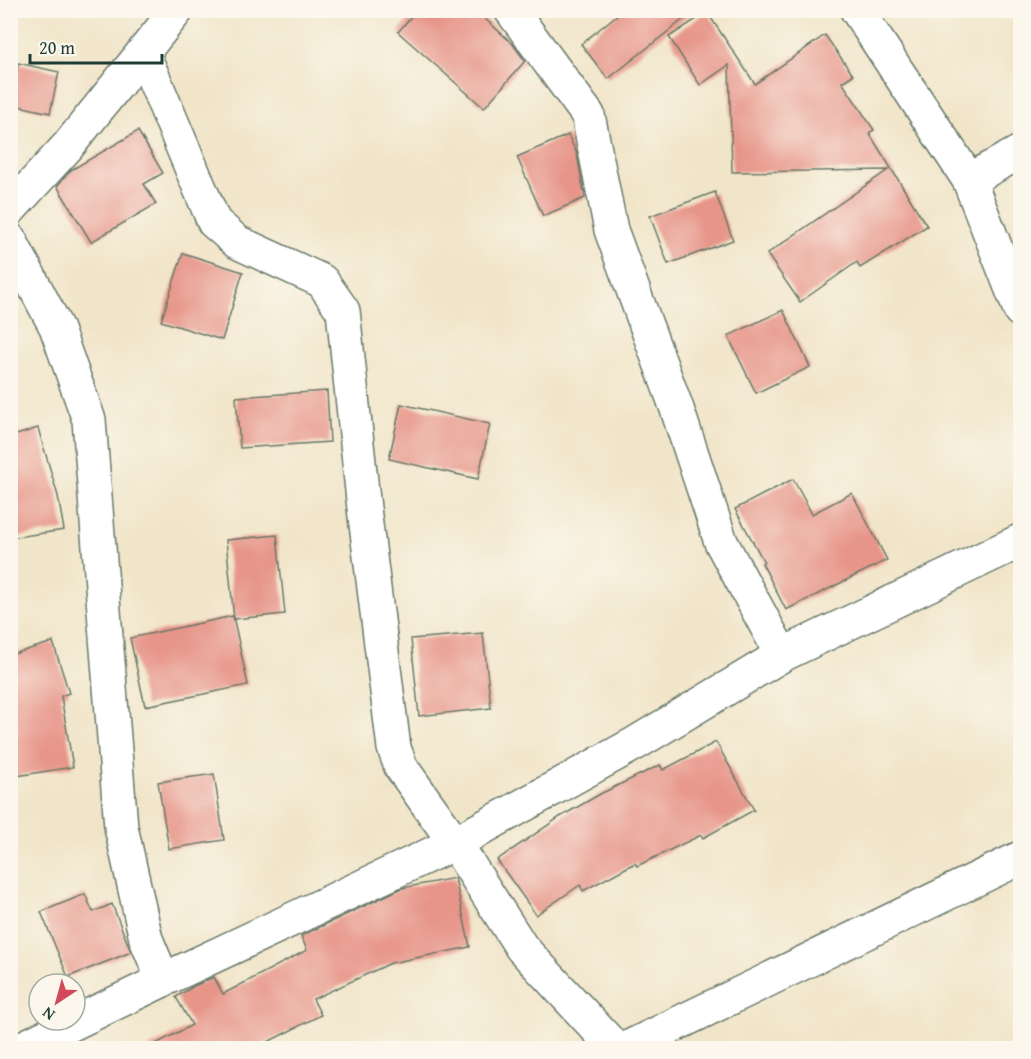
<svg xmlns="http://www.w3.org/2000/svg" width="1031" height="1059" font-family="'Gentium Book Plus',serif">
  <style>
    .building { fill: #e79589 }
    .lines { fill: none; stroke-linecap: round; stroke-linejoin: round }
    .minor-casing { stroke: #687868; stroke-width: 36 }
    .minor { stroke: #fff; stroke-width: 33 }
  </style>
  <rect width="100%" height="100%" fill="#fbf7ec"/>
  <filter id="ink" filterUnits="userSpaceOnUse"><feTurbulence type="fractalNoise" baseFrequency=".0167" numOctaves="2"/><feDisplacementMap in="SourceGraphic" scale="12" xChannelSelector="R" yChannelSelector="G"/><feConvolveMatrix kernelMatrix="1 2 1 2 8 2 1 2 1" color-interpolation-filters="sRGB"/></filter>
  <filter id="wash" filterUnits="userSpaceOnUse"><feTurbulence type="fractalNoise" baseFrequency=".008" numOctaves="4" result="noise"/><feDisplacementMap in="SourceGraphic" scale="24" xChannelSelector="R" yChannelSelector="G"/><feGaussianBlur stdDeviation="1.35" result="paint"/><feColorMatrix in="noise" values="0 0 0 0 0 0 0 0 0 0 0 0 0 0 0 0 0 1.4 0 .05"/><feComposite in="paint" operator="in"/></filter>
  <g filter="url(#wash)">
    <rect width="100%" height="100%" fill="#f1e5c9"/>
    <g id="blocks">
      <!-- building -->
      <g class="building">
        <path d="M417,10H475L512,43L525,61L484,108L398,32Z"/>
        <path d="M623,10H695L608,79L581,44Z"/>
        <path d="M707,12L755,84L825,35L853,75L842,82L874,130L869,133L927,226L860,268L857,262L800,302L767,254L888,170L732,172L729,65L700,85L669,37Z"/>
        <path d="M18,63L59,72L50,113L10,104Z"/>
        <path d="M138,131L163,173L144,184L156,204L91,242L57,186L71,170Z"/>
        <path d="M568,135L577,154L585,198L543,216L517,157Z"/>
        <path d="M715,192L733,240L668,264L650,216Z"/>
        <path d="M183,253L243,272L222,340L161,321Z"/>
        <path d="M783,310L810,367L756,393L728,336Z"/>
        <path d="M327,391L330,442L240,448L236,397Z"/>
        <path d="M401,404L490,424L478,479L389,459Z"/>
        <path d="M38,428L58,496L64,530L10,538V437Z"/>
        <path d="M793,479L812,514L852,493L887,560L786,610L762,563L764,562L735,509Z"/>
        <path d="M277,535L285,614L234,619L226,540Z"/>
        <path d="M233,616L248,685L145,706L130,638Z"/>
        <path d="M483,633L491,708L419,716L411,639Z"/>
        <path d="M53,642L69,693L61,696L73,767L10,777V655Z"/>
        <path d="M716,742L754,810L703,838L701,835L637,866L635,863L583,891L580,885L536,915L497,860L560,817L602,793L660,765L663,770Z"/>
        <path d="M214,774L224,840L169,849L158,782Z"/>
        <path d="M455,878L470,947L391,963L313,999L321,1015L256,1048H148L192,1025L176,997L194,986L214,977L223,994L307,950L301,936L402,888Z"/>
        <path d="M85,894L93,912L112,904L131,952L68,977L41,912Z"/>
      </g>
    </g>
  </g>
  <g filter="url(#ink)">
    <use href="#blocks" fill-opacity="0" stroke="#687868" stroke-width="1.5"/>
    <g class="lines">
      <!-- minor casing -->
      <g class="minor-casing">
        <g id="minor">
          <path d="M511,10L588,115L611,230L677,409L721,542L782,655"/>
          <path d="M857,10L969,180L1020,310"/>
          <path d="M143,53L214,222L237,242L322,281L343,311L363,500L394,748L401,767L455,843L522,948L615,1048"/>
          <path d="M969,180L1020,152"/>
          <path d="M10,209L68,146L177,10"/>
          <path d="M10,240L56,327L89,420L121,827L146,939L163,980"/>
          <path d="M22,1048L163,980L455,843L636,743L782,655L1020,541"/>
          <path d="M627,1048L1020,858"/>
        </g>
      </g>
      <!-- minor -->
      <use href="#minor" class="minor"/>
    </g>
  </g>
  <!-- margin -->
  <rect width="1031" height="1059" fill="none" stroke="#fbf7ec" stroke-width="36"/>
  <!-- north arrow -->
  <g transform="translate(57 1002) rotate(216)"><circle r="28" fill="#fbf7ec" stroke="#a3ada2" stroke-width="1.5"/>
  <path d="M0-4.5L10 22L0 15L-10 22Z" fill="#d1495b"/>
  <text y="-9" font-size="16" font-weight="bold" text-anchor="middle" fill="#1f3d34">N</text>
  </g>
  <!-- scale -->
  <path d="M30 54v9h132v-9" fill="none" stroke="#1f3d34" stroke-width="3"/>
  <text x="39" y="54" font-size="18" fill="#1f3d34" stroke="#fbf7ec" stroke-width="4.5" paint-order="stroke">20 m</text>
</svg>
